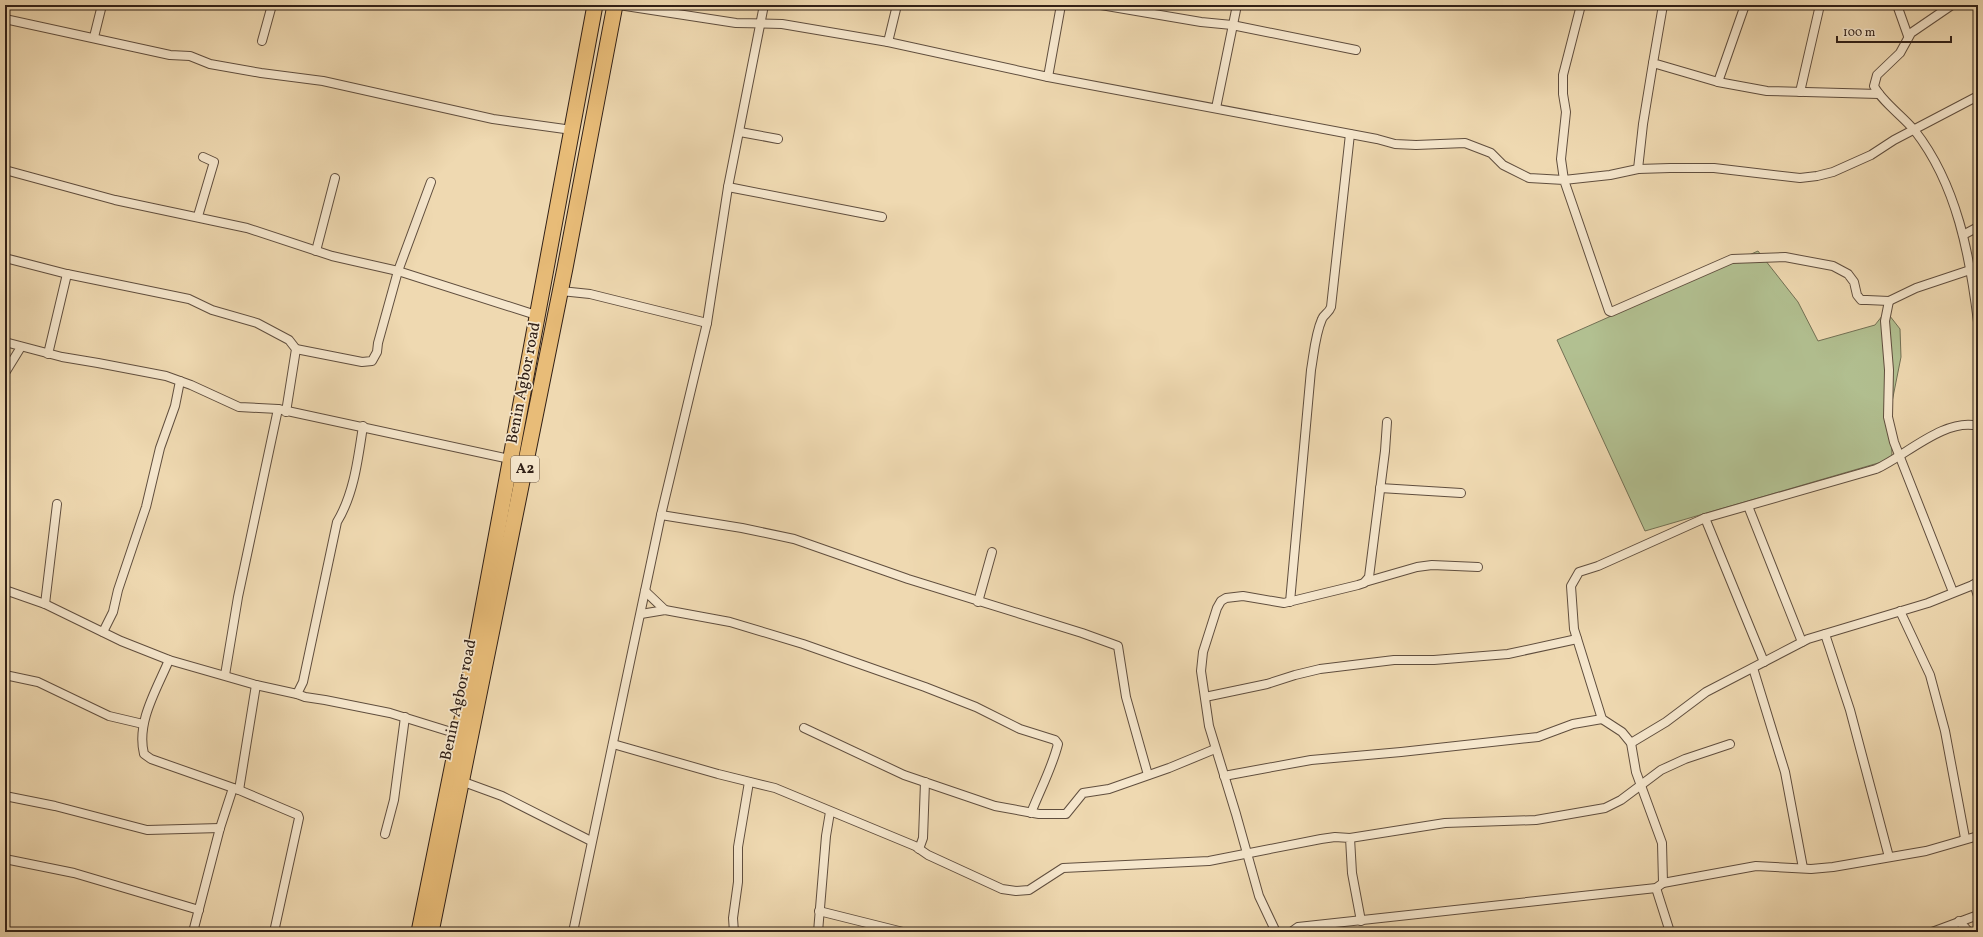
<svg xmlns="http://www.w3.org/2000/svg" width="1983" height="937" font-family="Vollkorn,serif">
  <style>
    .green { fill: #b2c091; stroke: #727054 }
    .lines { fill: none; stroke-linecap: round; stroke-linejoin: round }
    .street-casing { stroke: #604e3e; stroke-width: 10 }
    .highway-casing { stroke: #312017; stroke-width: 17 }
    .street { stroke: #f5e6cc; stroke-width: 8 }
    .highway { stroke: #e8bc78; stroke-width: 15 }
    .labels { text-anchor: middle; dominant-baseline: central; stroke-width: 3.5; stroke-linejoin: round; paint-order: stroke }
    .shield { fill: #f5e6cc; stroke: #6c5b4d; stroke-width: 1 }
    .shield-label { font-size: 15px; font-weight: bold; fill: #312017 }
    .street-label { font-size: 16px; fill: #312017; stroke: #f5e6cc }
  </style>
  <rect width="100%" height="100%" fill="#efd9b1"/>
  <filter id="stains"><feTurbulence type="fractalNoise" baseFrequency=".005" numOctaves="4"/><feColorMatrix values="0 0 0 0 .2 0 0 0 0 .09 0 0 0 0 .02 0 0 0 .5 -.17"/></filter>
  <radialGradient id="worn" r=".72"><stop offset=".6" stop-color="#630" stop-opacity="0"/><stop offset="1" stop-color="#630" stop-opacity=".3"/></radialGradient>
  <!-- green -->
  <path class="green" d="M1758,251L1798,302L1818,341L1875,325L1886,311L1900,329L1901,357L1891,407L1892,459L1645,531L1557,340Z"/>
  <g class="lines">
    <!-- street casing -->
    <g class="street-casing">
      <g id="street">
        <path d="M619,5L736,23L782,24L888,42L897,5"/>
        <path d="M1101,5L1201,22L1232,25L1356,50"/>
        <path d="M1581,5L1563,75V94L1566,112L1561,159L1564,180L1610,175L1638,169L1670,168H1714L1800,178L1817,176L1833,172L1871,155L1894,140L1978,96"/>
        <path d="M1663,5L1653,63L1718,82L1745,5"/>
        <path d="M1897,5L1908,36"/>
        <path d="M1952,5L1911,33L1900,53L1877,75L1874,86C1882,102 1903,116 1915,131C1957,185 1970,256 1978,322"/>
        <path d="M5,19L170,55L190,56L210,64L261,73L323,81L493,119L572,130"/>
        <path d="M94,37L102,5"/>
        <path d="M262,41L272,5"/>
        <path d="M888,42L1048,77L1061,5"/>
        <path d="M1048,77L1377,139L1395,144L1416,145L1465,143L1491,153L1503,165L1529,178L1564,180L1609,311L1611,312L1732,259L1785,257L1833,266L1848,274L1854,282L1857,295L1861,300H1867L1889,301L1916,288L1970,270"/>
        <path d="M1718,82L1767,91L1879,94"/>
        <path d="M1800,92L1820,5"/>
        <path d="M1216,108L1237,5"/>
        <path d="M740,132L778,139"/>
        <path d="M1638,169L1643,124L1653,63"/>
        <path d="M5,170L115,200L247,228L332,256L398,271L536,315"/>
        <path d="M728,187L882,217"/>
        <path d="M198,216L214,162L203,157"/>
        <path d="M1963,235L1978,227"/>
        <path d="M316,251L335,178"/>
        <path d="M5,258L67,274L189,299L212,310L257,323L289,340L296,349L286,412"/>
        <path d="M561,291L590,294L707,323"/>
        <path d="M1889,301L1885,321L1889,370L1888,417L1894,442L1953,592"/>
        <path d="M5,342L62,357L98,363L166,376L191,385L239,407L278,409L510,459"/>
        <path d="M296,349L362,362L372,361L377,352L378,343L398,271L431,182"/>
        <path d="M48,354L67,274"/>
        <path d="M5,373L21,347"/>
        <path d="M1380,488L1461,493"/>
        <path d="M1748,506L1802,642"/>
        <path d="M661,515L742,528L794,539L908,579L1082,633L1118,646L1126,697L1148,775"/>
        <path d="M1705,518L1764,662"/>
        <path d="M1365,582L1417,567L1432,565L1478,567"/>
        <path d="M1974,584L1978,596"/>
        <path d="M5,590L45,604L121,641L169,660L256,685L297,694L305,697L325,700L390,713L461,735"/>
        <path d="M645,591L665,610"/>
        <path d="M978,602L992,552"/>
        <path d="M1290,602L1311,370C1314,353 1315,335 1322,319C1324,314 1329,313 1331,307L1350,134"/>
        <path d="M45,604L57,504"/>
        <path d="M1900,611L1930,675L1945,731L1965,838"/>
        <path d="M641,614L665,610L730,622L803,644L925,687L976,707L1020,729L1055,740L1058,744C1052,768 1040,790 1031,813"/>
        <path d="M103,632L113,612L118,590L146,507L160,448L175,406L180,381"/>
        <path d="M1825,634L1850,710L1889,857"/>
        <path d="M169,660C157,689 136,722 144,754L151,759L239,790L298,815L299,818L274,932"/>
        <path d="M1753,668L1785,772L1803,868"/>
        <path d="M5,675L38,682L109,716L143,724"/>
        <path d="M225,675L238,597L278,409"/>
        <path d="M297,694L303,682L337,522C354,494 358,459 363,426"/>
        <path d="M1205,697L1267,684L1295,675L1320,669L1394,660H1434L1508,654L1577,639"/>
        <path d="M804,728L904,775L995,806L1039,814H1066L1083,793L1109,789L1169,768L1215,749"/>
        <path d="M1631,743L1666,722L1706,692L1808,639L1928,603L1978,583"/>
        <path d="M613,744L718,774L775,788L915,846L928,855L1002,889L1016,891L1029,890L1063,868L1209,861L1321,839L1335,837L1350,838L1352,873L1361,921"/>
        <path d="M1224,776L1311,760L1401,752L1538,737L1573,724L1602,719"/>
        <path d="M461,781L502,796L591,841"/>
        <path d="M239,790L256,685"/>
        <path d="M5,796L55,806L147,830L220,828"/>
        <path d="M385,834L394,800L405,717"/>
        <path d="M1350,838L1445,823L1536,820L1605,808L1621,800L1661,770L1685,759L1730,744"/>
        <path d="M919,849L923,838L925,782"/>
        <path d="M5,859L74,873L199,910"/>
        <path d="M1663,883L1756,866L1811,869L1833,867L1926,851L1978,836"/>
        <path d="M1656,888L1670,932"/>
        <path d="M819,911L903,932"/>
        <path d="M1959,921L1969,932"/>
        <path d="M193,932L220,828L233,788"/>
        <path d="M573,932L661,515L707,323L728,187L764,5"/>
        <path d="M734,932L733,918L738,882V847L749,782"/>
        <path d="M818,932L826,836L830,812"/>
        <path d="M1276,932L1259,896L1236,814L1209,726L1201,671L1203,652L1217,608L1221,601L1226,598L1243,596L1284,603L1358,585L1364,583L1369,577L1385,451L1387,422"/>
        <path d="M1291,932L1298,927L1656,888L1663,883L1662,843L1636,772L1631,743L1622,732L1602,719L1574,629L1571,586L1579,572L1598,566L1705,518L1876,469C1904,457 1945,417 1978,426"/>
        <path d="M1932,932L1978,915"/>
      </g>
    </g>
    <!-- highway casing -->
    <g class="highway-casing">
      <g id="highway">
        <path d="M419,932L466,699L595,5"/>
        <path d="M431,932L565,268L615,5"/>
      </g>
    </g>
    <!-- street -->
    <use href="#street" class="street"/>
    <!-- highway -->
    <use href="#highway" class="highway"/>
  </g>
  <g class="labels">
    <!-- shield labels -->
    <rect class="shield" x="511" y="456" width="28" height="26" rx="3"/>
    <g class="shield-label">
      <text x="525" y="469">A2</text>
    </g>
    <!-- street labels -->
    <g class="street-label">
      <text transform="translate(524 383) rotate(-79)">Benin Agbor road</text>
      <text transform="translate(459 700) rotate(-78)">Benin Agbor road</text>
    </g>
  </g>
  <!-- margin -->
  <rect width="1983" height="937" fill="none" stroke="#efd9b1" stroke-width="20"/>
  <rect x="6" y="6" width="1971" height="925" fill="none" stroke="#312017" stroke-width="2"/>
  <rect x="10" y="10" width="1963" height="917" fill="none" stroke="#312017"/>
  <!-- scale -->
  <path d="M1837 36v6h114v-6" fill="none" stroke="#312017" stroke-width="2"/>
  <text x="1843" y="36" font-size="12" fill="#312017" stroke="#f5e6cc" stroke-width="3" paint-order="stroke">100 m</text>
  <rect width="100%" height="100%" filter="url(#stains)"/>
  <rect width="100%" height="100%" fill="url(#worn)"/>
</svg>
